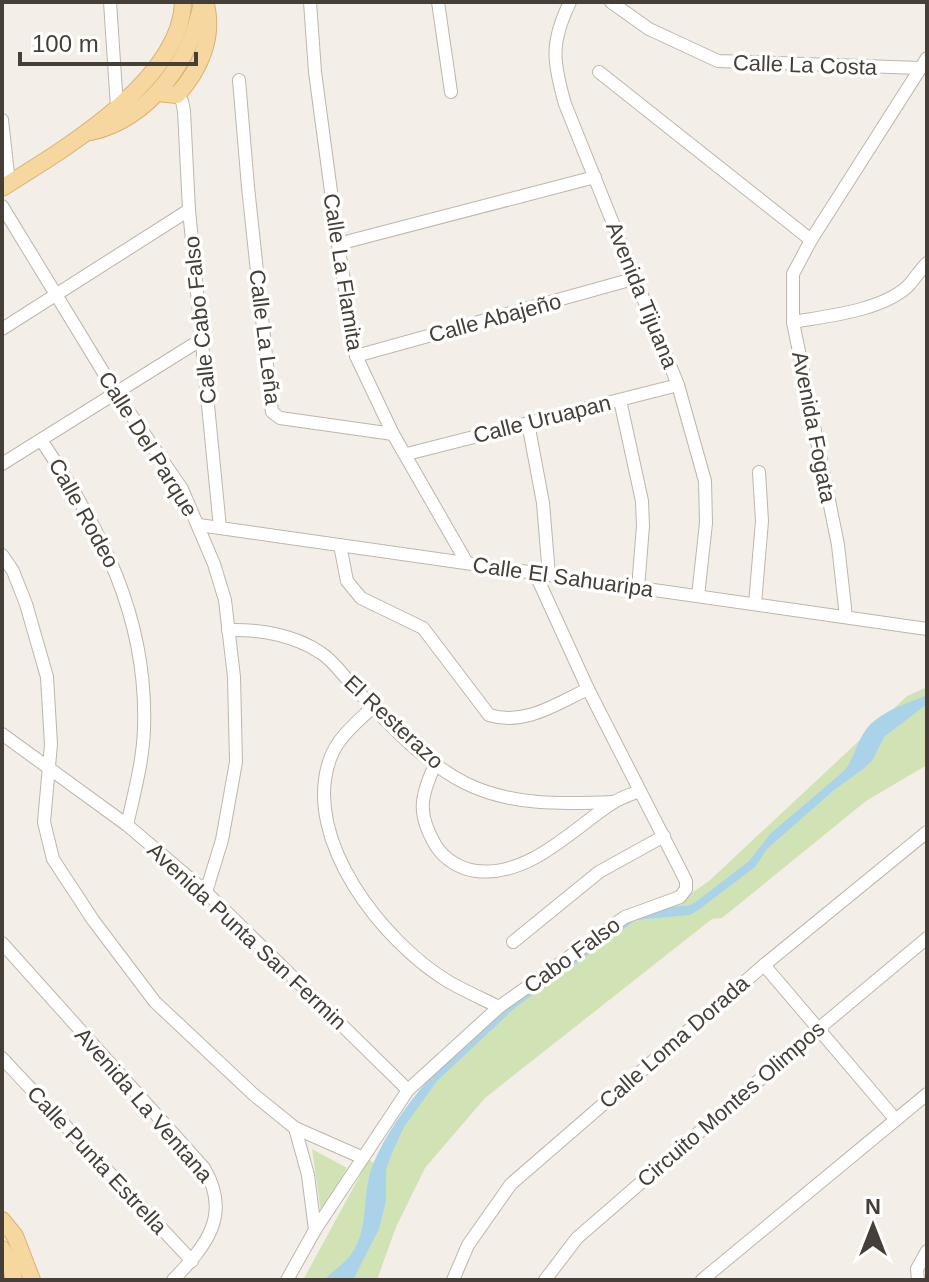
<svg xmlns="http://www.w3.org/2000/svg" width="929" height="1282" font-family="Helvetica,sans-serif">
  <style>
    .green { fill: #d1e3b5 }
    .water { fill: #aad3ea }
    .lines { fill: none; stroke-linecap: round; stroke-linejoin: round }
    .minor-casing { stroke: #bdb6ac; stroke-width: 14 }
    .major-casing { stroke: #d9b370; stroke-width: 18 }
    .minor { stroke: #fff; stroke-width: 12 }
    .major { stroke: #f5d79f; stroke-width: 16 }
    .labels { text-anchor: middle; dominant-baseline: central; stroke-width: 7; stroke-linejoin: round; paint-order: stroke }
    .street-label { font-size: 22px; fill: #453f38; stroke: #fff }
  </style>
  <rect width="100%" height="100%" fill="#f3efe8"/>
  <!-- green -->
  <g class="green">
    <path d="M927,687V765L866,801L722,918L712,919L485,1098L425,1168L396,1227L377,1280H303L369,1159L373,1163L427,1082L511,1001L633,914L683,899L709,881L907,696Z"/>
    <path d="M312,1149L347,1168L321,1212Z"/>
  </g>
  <!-- water -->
  <path class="water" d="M927,695V704L884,737L872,761L863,769L834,790L767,849L755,867L697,911L690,915L636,920L516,1007L437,1081L404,1127L392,1153L386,1170V1201L379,1229L353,1280H324C334,1270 346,1263 354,1250C370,1223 361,1190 374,1162C412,1076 502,1008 576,955C594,942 611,926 630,916C646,907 672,908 690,905L697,901L749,861L771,833L844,771C854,759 856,744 865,731C878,712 906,704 927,695Z"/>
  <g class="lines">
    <!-- minor casing -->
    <g class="minor-casing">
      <g id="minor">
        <path d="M110,2L117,107"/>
        <path d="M310,2L315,72L338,244L356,356L393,434L467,563"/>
        <path d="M438,2L451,92"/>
        <path d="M570,2C550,43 553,62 565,104L678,385L705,481L706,523L698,596"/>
        <path d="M611,2L649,29L718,61L920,68"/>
        <path d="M599,72L811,240"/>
        <path d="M239,80L248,187L272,412L280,418L393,434"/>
        <path d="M177,95L182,101L184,111L189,210L220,528"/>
        <path d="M2,120L9,183"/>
        <path d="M2,206L116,393L182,489L214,564L225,600L234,677L236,762L222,840L206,892"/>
        <path d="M338,244L595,177"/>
        <path d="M793,322C827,316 880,311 907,287C914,280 920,270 927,263"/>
        <path d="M2,329L189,210"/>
        <path d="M356,356L633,279"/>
        <path d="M620,400L642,501L643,526L638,588"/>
        <path d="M528,423L543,503L549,575"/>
        <path d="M41,440C101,529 148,617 144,729C143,761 134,794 127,825"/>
        <path d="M407,454L678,385"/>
        <path d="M2,464L202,339"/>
        <path d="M199,525L927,629"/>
        <path d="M340,545L347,581L361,598L423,628L489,715C525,726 556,704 588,689"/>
        <path d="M2,555L13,571L26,604L47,677L51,744L44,822L53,859L93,920L155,1002L253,1094L295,1128L361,1157"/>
        <path d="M755,604L762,521L759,472"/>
        <path d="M846,617L838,545L793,322V274L811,240L927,58"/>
        <path d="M228,630C259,629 295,635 321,653C334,661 344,677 355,688C387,722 422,761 465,783C511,806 563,804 614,802"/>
        <path d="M373,707C358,721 337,738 330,759C301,840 384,943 449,982C465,991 483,999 499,1007"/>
        <path d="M2,734L127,825L206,892L408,1090"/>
        <path d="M435,765C420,797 417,814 436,846C445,860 461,869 476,871C529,877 570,831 611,804C619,798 630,795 639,791"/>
        <path d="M513,942L599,872L664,836"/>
        <path d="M2,943L204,1168C232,1215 206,1246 173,1280"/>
        <path d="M764,965L896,1120"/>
        <path d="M2,1058L192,1261"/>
        <path d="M295,1128L308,1175L315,1230"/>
        <path d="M287,1280L315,1230L408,1090L499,1007L625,917L680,897L686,889V881L588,689L535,573"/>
        <path d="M453,1280L468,1245L511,1184L764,965L927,832"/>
        <path d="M545,1280L577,1238L817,1030L927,938"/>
        <path d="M702,1280L927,1094"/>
        <path d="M918,1280L917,1269L927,1251"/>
      </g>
    </g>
    <!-- major casing -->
    <g class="major-casing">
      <g id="major">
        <path d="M157,93L177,95C200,70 214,38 206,4"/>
        <path d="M91,132C151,118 191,60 202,2"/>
        <path d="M2,188C61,151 181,81 183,2"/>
        <path d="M2,1220L15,1236L32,1280"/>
        <path d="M2,1249L10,1263L14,1280"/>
      </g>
    </g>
    <!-- minor -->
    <use href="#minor" class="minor"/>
    <!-- major -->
    <use href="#major" class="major"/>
  </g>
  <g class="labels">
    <!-- street labels -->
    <g class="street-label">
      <text transform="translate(805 65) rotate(2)">Calle La Costa</text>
      <text transform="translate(343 272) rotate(81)">Calle La Flamita</text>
      <text transform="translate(642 295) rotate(68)">Avenida Tijuana</text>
      <text transform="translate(495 318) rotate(-15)">Calle Abajeño</text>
      <text transform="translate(200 320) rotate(-96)">Calle Cabo Falso</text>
      <text transform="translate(265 337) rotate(83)">Calle La Leña</text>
      <text transform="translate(542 419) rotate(-14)">Calle Uruapan</text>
      <text transform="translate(814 427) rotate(79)">Avenida Fogata</text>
      <text transform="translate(148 444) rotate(58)">Calle Del Parque</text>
      <text transform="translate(84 513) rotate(61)">Calle Rodeo</text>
      <text transform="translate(563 577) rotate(8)">Calle El Sahuaripa</text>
      <text transform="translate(394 722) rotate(43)">El Resterazo</text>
      <text transform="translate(247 936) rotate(43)">Avenida Punta San Fermin</text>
      <text transform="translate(572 955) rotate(-36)">Cabo Falso</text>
      <text transform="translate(674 1042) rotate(-41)">Calle Loma Dorada</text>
      <text transform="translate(731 1104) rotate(-41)">Circuito Montes Olimpos</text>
      <text transform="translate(144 1105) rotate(49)">Avenida La Ventana</text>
      <text transform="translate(97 1160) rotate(47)">Calle Punta Estrella</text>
    </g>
  </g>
  <!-- border -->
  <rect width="929" height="1282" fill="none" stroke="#453f38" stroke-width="8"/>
  <!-- north arrow -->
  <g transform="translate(873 1226)" stroke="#ffffff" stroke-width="6" paint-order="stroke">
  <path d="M0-6L14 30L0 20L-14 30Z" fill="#453f38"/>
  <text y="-12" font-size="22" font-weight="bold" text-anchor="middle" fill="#453f38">N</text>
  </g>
  <!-- scale -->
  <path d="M20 52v12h176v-12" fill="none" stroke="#453f38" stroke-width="4"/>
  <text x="32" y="52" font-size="24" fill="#453f38" stroke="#ffffff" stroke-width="6" paint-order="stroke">100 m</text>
</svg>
